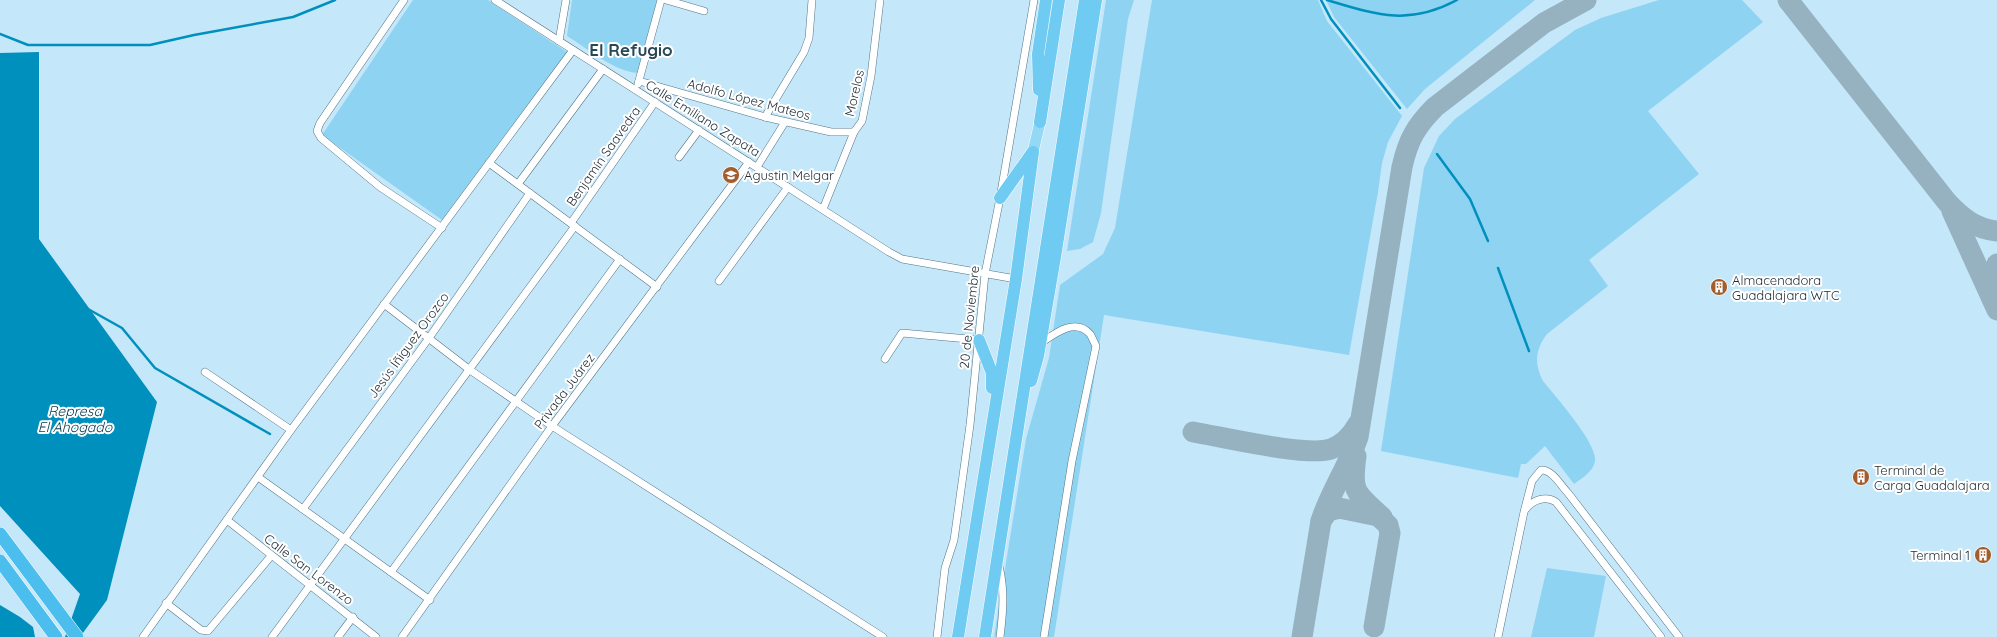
<svg xmlns="http://www.w3.org/2000/svg" width="1997" height="637" font-family="Quicksand,sans-serif">
  <style>
    .green { fill: #8fd3f3 }
    .water { fill: #0090bd }
    .lines { fill: none; stroke-linecap: round; stroke-linejoin: round }
    .stream { stroke: #0090bd; stroke-width: 2.5 }
    .taxiway { stroke: #96b2c1; stroke-width: 21 }
    .minor-casing { stroke: #557585; stroke-width: 8 }
    .primary-casing { stroke: #fff; stroke-width: 12 }
    .trunk-casing { stroke: #fff; stroke-width: 13 }
    .motorway-casing { stroke: #fff; stroke-width: 14 }
    .minor { stroke: #fff; stroke-width: 7 }
    .primary { stroke: #93d8f5; stroke-width: 11 }
    .trunk { stroke: #6fcbf2; stroke-width: 12 }
    .motorway { stroke: #4bbeee; stroke-width: 13 }
    .labels { text-anchor: middle; dominant-baseline: central; stroke-width: 4; stroke-linejoin: round; paint-order: stroke }
    .street-label { font-size: 13px; fill: #1d2a31; stroke: #fff }
    .poi-label { font-size: 13px; fill: #1d2a31; stroke: #fff; text-anchor: start }
    .water-label { font-size: 14px; font-style: italic; fill: #023649; stroke: #fff }
    .district-label { font-size: 17px; font-weight: bold; fill: #294856; stroke: #fff }
  </style>
  <rect width="100%" height="100%" fill="#c4e7f9"/>
  <!-- green -->
  <g class="green">
    <path d="M413,0H488L567,52L442,220L322,135Z"/>
    <path d="M572,0H657L638,73C615,72 587,48 567,36Z"/>
    <path d="M1106,0H1134L1128,19L1101,213L1093,242L1080,249L1067,251Z"/>
    <path d="M1152,0H1318L1327,21L1402,116L1388,142L1382,163L1378,192L1349,355L1104,315L1054,637H994L1026,439L1049,358L1060,285L1103,254L1115,228Z"/>
    <path d="M1326,0H1535L1425,89L1407,109L1334,17Z"/>
    <path d="M1659,0H1742L1763,22L1648,111L1699,174L1589,260L1608,286L1547,334C1535,350 1534,364 1543,381C1555,396 1598,444 1595,461C1593,472 1582,478 1574,484L1545,446L1526,464H1521L1518,478L1381,451L1424,168L1439,136L1455,119L1575,30L1601,18Z"/>
    <path d="M1547,568L1606,576L1594,637H1531Z"/>
  </g>
  <!-- water -->
  <g class="water">
    <path d="M39,52V239L157,402L107,600L80,637H65L80,594L0,506V53Z"/>
    <path d="M0,605L20,617L33,627L35,637H0Z"/>
  </g>
  <g class="lines">
    <!-- stream -->
    <g class="stream">
      <path d="M1321,0L1331,19L1400,108"/>
      <path d="M1327,0C1377,15 1409,26 1457,0"/>
      <path d="M0,34L28,45H150L194,35L293,17L335,0"/>
      <path d="M1437,154L1470,199L1488,241"/>
      <path d="M1498,268L1529,351"/>
      <path d="M88,309L122,328L155,368L270,434"/>
    </g>
    <!-- taxiway -->
    <g class="taxiway">
      <path d="M1788,0L1947,202C1961,217 1975,229 1997,231"/>
      <path d="M1952,211L1997,310"/>
      <path d="M1994,298L1992,283L1997,264"/>
      <path d="M1193,432C1223,437 1307,457 1331,449C1344,444 1352,435 1358,424"/>
      <path d="M1356,456C1351,493 1355,492 1382,517"/>
      <path d="M1321,521L1328,511L1339,508L1378,516L1388,525L1390,533L1374,627"/>
      <path d="M1302,637L1321,521C1330,492 1348,467 1358,437L1402,167C1408,140 1416,126 1435,107L1544,23L1586,0"/>
    </g>
    <!-- minor casing -->
    <g class="minor-casing">
      <g id="minor">
        <path d="M404,0L320,123L317,131L321,138L380,187L442,228"/>
        <path d="M495,0L889,252L902,259L1016,279"/>
        <path d="M666,0L704,11"/>
        <path d="M559,41L566,0"/>
        <path d="M639,81L765,117L831,132H854"/>
        <path d="M638,84L661,0"/>
        <path d="M765,117L804,52L809,38L812,0"/>
        <path d="M679,157L699,130"/>
        <path d="M489,163L657,287"/>
        <path d="M757,167L785,122"/>
        <path d="M518,184L603,69"/>
        <path d="M823,209L854,132L862,121L871,76L880,0"/>
        <path d="M571,223L655,102"/>
        <path d="M719,281L788,187"/>
        <path d="M384,304L470,370L552,426L883,637"/>
        <path d="M1041,343C1054,334 1075,317 1090,334C1092,337 1094,342 1096,346L1072,461L1044,637"/>
        <path d="M885,359L902,333L979,340"/>
        <path d="M205,372L291,430"/>
        <path d="M258,477L430,600"/>
        <path d="M303,509L429,338L530,193"/>
        <path d="M1525,510C1532,500 1546,495 1556,502L1661,637"/>
        <path d="M227,520L376,637"/>
        <path d="M999,566C1005,590 1003,613 1000,637"/>
        <path d="M391,572L620,259"/>
        <path d="M166,603L201,630L208,631L271,556"/>
        <path d="M143,637L291,430L573,50"/>
        <path d="M272,637L575,226"/>
        <path d="M338,637L353,617"/>
        <path d="M402,637L552,426L749,162"/>
        <path d="M937,637L945,568L954,540L970,425L985,274L1000,198L1034,0"/>
        <path d="M1498,637L1524,512L1532,481L1541,470C1552,469 1561,486 1568,493L1679,637"/>
      </g>
    </g>
    <!-- primary casing -->
    <g class="primary-casing">
      <path id="primary" d="M1033,152L1040,122"/>
    </g>
    <!-- trunk casing -->
    <g class="trunk-casing">
      <g id="trunk">
        <path d="M1039,90L1038,54L1046,0"/>
        <path d="M1040,122L1059,0"/>
        <path d="M1000,198L1032,153"/>
        <path d="M979,340L992,373V388"/>
        <path d="M1031,381L1038,356L1055,257L1096,0"/>
        <path d="M958,637L1016,279L1033,152"/>
        <path d="M985,637L1085,0"/>
      </g>
    </g>
    <!-- motorway casing -->
    <g class="motorway-casing">
      <g id="motorway">
        <path d="M0,534L77,637"/>
        <path d="M0,561L56,637"/>
      </g>
    </g>
    <!-- minor -->
    <use href="#minor" class="minor"/>
    <!-- primary -->
    <use href="#primary" class="primary"/>
    <!-- trunk -->
    <use href="#trunk" class="trunk"/>
    <!-- motorway -->
    <use href="#motorway" class="motorway"/>
  </g>
  <!-- icons -->
  <defs>
    <g id="school-disc" transform="scale(0.9)"><circle r="9.5" fill="#a15d2d" stroke="#fff"/><path d="M0-5L7-2L0 1L-7-2ZM-4 1L0 2.5L4 1V4Q0 6-4 4Z" fill="#fff"/></g>
    <g id="building-disc" transform="scale(0.9)"><circle r="9.5" fill="#a15d2d" stroke="#fff"/><path d="M-4-6H4V6H1V3H-1V6H-4ZM-2.5-4.3h1.7v1.8h-1.7ZM.8-4.3h1.7v1.8H.8ZM-2.5-1h1.7V.8h-1.7ZM.8-1h1.7V.8H.8Z" fill="#fff"/></g>
  </defs>
  <g fill-rule="evenodd">
    <use href="#school-disc" x="731" y="175"/>
    <use href="#building-disc" x="1719" y="287"/>
    <use href="#building-disc" x="1861" y="477"/>
    <use href="#building-disc" x="1983" y="555"/>
  </g>
  <g class="labels">
    <!-- street labels -->
    <g class="street-label">
      <text transform="translate(854 93) rotate(-77)">Morelos</text>
      <text transform="translate(749 99) rotate(15)">Adolfo López Mateos</text>
      <text transform="translate(703 118) rotate(32)">Calle Emiliano Zapata</text>
      <text transform="translate(603 156) rotate(-55)">Benjamín Saavedra</text>
      <text transform="translate(969 317) rotate(-84)">20 de Noviembre</text>
      <text transform="translate(408 345) rotate(-54)">Jesús Íñiguez Orozco</text>
      <text transform="translate(564 391) rotate(-53)">Privada Juárez</text>
      <text transform="translate(309 569) rotate(37)">Calle San Lorenzo</text>
    </g>
    <!-- poi labels -->
    <g class="poi-label">
      <text x="744" y="175">Agustin Melgar</text>
      <text x="1732" y="280">Almacenadora<tspan x="1732" dy="15">Guadalajara WTC</tspan></text>
      <text x="1874" y="470">Terminal de<tspan x="1874" dy="15">Carga Guadalajara</tspan></text>
      <text x="1970" y="555" text-anchor="end">Terminal 1</text>
    </g>
    <!-- water labels -->
    <g class="water-label">
      <text x="75" y="411">Represa<tspan x="75" dy="16">El Ahogado</tspan></text>
    </g>
    <!-- district labels -->
    <g class="district-label">
      <text x="631" y="49">El Refugio</text>
    </g>
  </g>
</svg>
